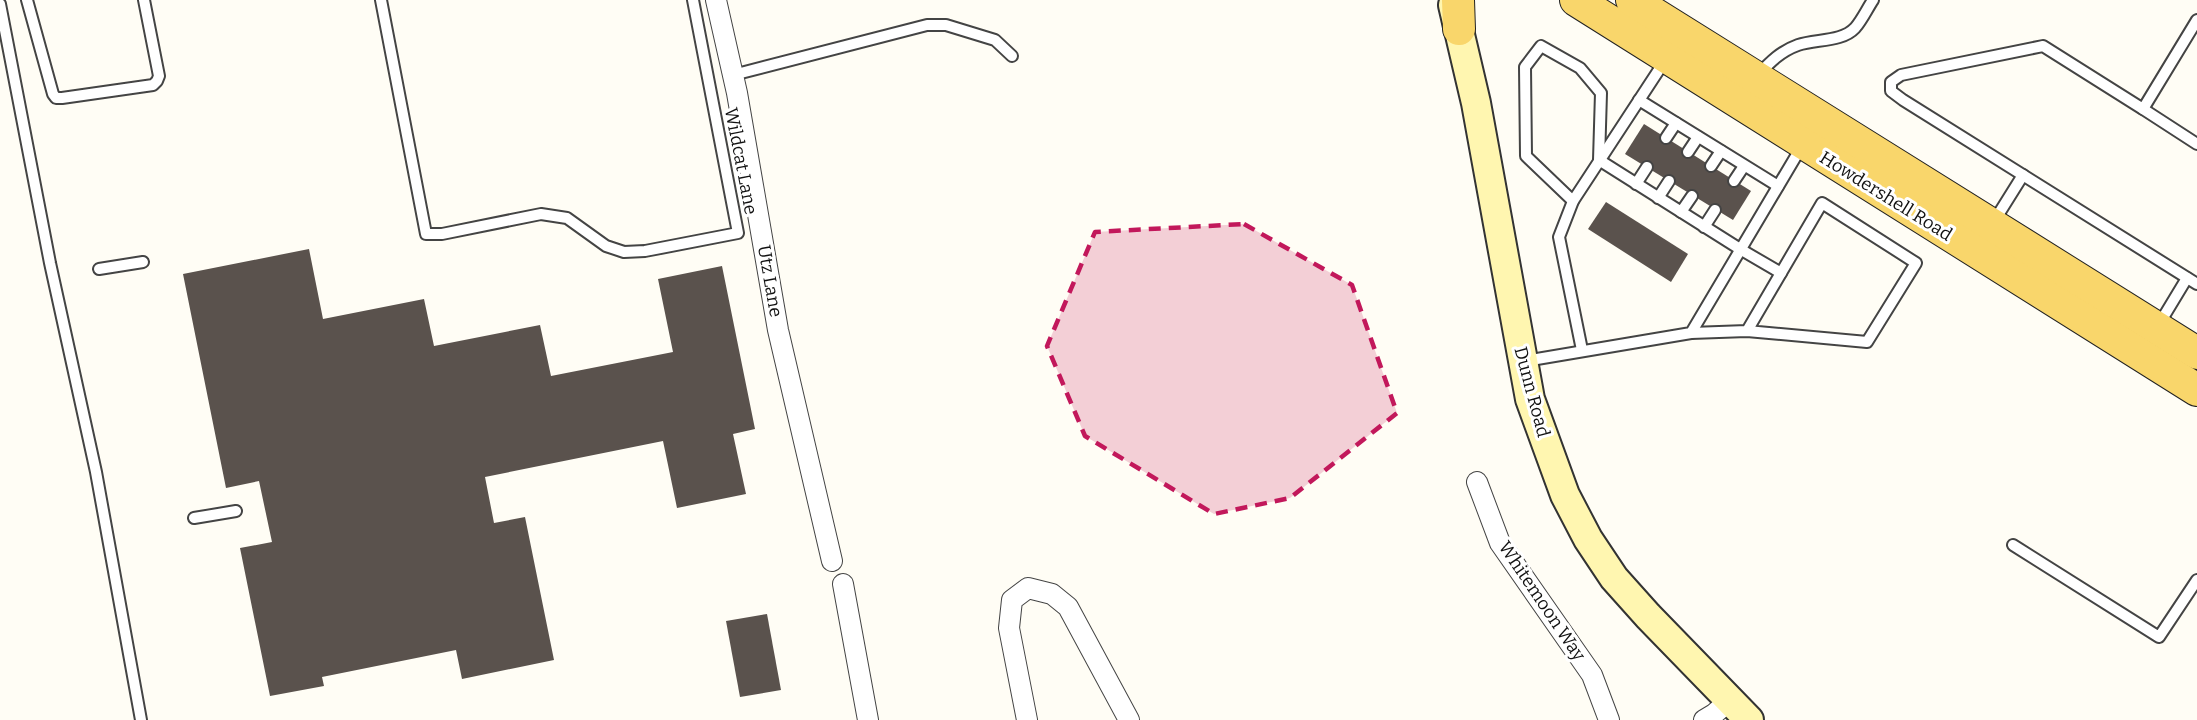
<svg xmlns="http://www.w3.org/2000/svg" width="2197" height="720" font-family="Bitter,serif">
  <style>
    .building { fill: #5a524d }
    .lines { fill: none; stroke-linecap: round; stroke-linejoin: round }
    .lane-casing { stroke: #444; stroke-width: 14 }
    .street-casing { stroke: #444; stroke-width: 22 }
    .secondary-casing { stroke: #333; stroke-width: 32 }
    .primary-casing { stroke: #222; stroke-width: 34 }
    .lane { stroke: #fff; stroke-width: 10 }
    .street { stroke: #fff; stroke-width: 20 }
    .secondary { stroke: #fff6b0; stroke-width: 28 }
    .primary { stroke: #f9d66b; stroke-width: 32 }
    .marked { fill: #c2185b; fill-opacity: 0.2; stroke: #c2185b; stroke-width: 4.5; stroke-dasharray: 12 8; stroke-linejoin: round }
    .labels { text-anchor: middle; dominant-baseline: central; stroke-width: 6; stroke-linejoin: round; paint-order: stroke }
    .street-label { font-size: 18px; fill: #111; stroke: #fff }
  </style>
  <rect width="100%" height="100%" fill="#fffdf5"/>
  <!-- building -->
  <g class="building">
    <path d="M1644,124L1751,191L1733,220L1625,154Z"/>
    <path d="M1606,202L1688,254L1671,282L1588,229Z"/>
    <path d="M309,249L323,319L424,299L434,346L540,325L551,376L673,352L658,279L722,266L755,429L733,434L746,494L677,508L663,441L485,477L494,523L525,517L554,660L462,679L456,650L322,677L324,686L270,696L240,548L272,542L259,481L226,488L183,274Z"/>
    <path d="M767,614L781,690L740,697L726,621Z"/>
  </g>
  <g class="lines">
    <!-- lane casing -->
    <g class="lane-casing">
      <g id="lane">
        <path d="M27,0L53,94L56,98H62L153,85L157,81L159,76L144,0"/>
        <path d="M381,0L426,234H442L541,214L567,218L606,246L624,252L645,251L738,233L693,0"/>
        <path d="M0,4L50,263L96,472L141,720"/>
        <path d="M2197,20L2143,109L2043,46L1901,75L1891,82V91L1903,100L2197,284"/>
        <path d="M733,75L927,25H946L995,40L1012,56"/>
        <path d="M1758,75C1770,62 1781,51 1798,45C1816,39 1842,42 1855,28C1862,20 1867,9 1873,0"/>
        <path d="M1639,100L1778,186"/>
        <path d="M2143,109L2197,144"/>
        <path d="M1666,138L1676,123"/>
        <path d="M1688,152L1698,137"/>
        <path d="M1711,166L1721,151"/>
        <path d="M1734,181L1744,166"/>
        <path d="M1636,184L1647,167"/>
        <path d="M1658,198L1669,181"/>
        <path d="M1573,201L1526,156L1525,67L1541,46L1580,68L1601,93L1599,160L1740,249L1781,273"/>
        <path d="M1681,212L1692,196"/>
        <path d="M1993,223L2023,175"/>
        <path d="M1704,227L1715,210"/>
        <path d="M99,269L143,262"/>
        <path d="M2158,326L2187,278"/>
        <path d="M1691,333L1747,331L1822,203L1916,263L1867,342L1747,331"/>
        <path d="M1582,350L1559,237L1573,201L1666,59"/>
        <path d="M1525,361L1691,333L1802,146"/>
        <path d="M194,518L236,511"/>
        <path d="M2013,545L2159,637L2197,580"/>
      </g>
    </g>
    <!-- street casing -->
    <g class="street-casing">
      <g id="street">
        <path d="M716,0L737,93L778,330L832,561"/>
        <path d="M1477,482L1500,543L1592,675L1609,720"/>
        <path d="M843,584L868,720"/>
        <path d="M1027,720L1009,628L1012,600L1028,588L1052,594L1068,607L1129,720"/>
        <path d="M1704,720L1714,714L1729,701"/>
      </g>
    </g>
    <!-- secondary casing -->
    <g class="secondary-casing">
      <path id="secondary" d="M1453,5L1476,103L1530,399L1565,495L1588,539L1614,578L1648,616L1749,720"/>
    </g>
    <!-- primary casing -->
    <g class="primary-casing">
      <g id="primary">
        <path d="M1458,0L1459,29"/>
        <path d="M1576,0L2197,390"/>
        <path d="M1632,0L2197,353"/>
      </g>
    </g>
    <!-- lane -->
    <use href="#lane" class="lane"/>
    <!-- street -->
    <use href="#street" class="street"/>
    <!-- secondary -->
    <use href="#secondary" class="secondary"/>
    <!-- primary -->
    <use href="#primary" class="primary"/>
  </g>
  <!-- marked area -->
  <path class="marked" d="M1244,224L1352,285L1397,413L1290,498L1214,514L1085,436L1047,346L1095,232Z"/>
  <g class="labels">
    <!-- street labels -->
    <g class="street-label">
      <text transform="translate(741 161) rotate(79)">Wildcat Lane</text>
      <text transform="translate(1886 196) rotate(32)">Howdershell Road</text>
      <text transform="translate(770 281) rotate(80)">Utz Lane</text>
      <text transform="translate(1532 392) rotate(75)">Dunn Road</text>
      <text transform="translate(1542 601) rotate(56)">Whitemoon Way</text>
    </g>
  </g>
</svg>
